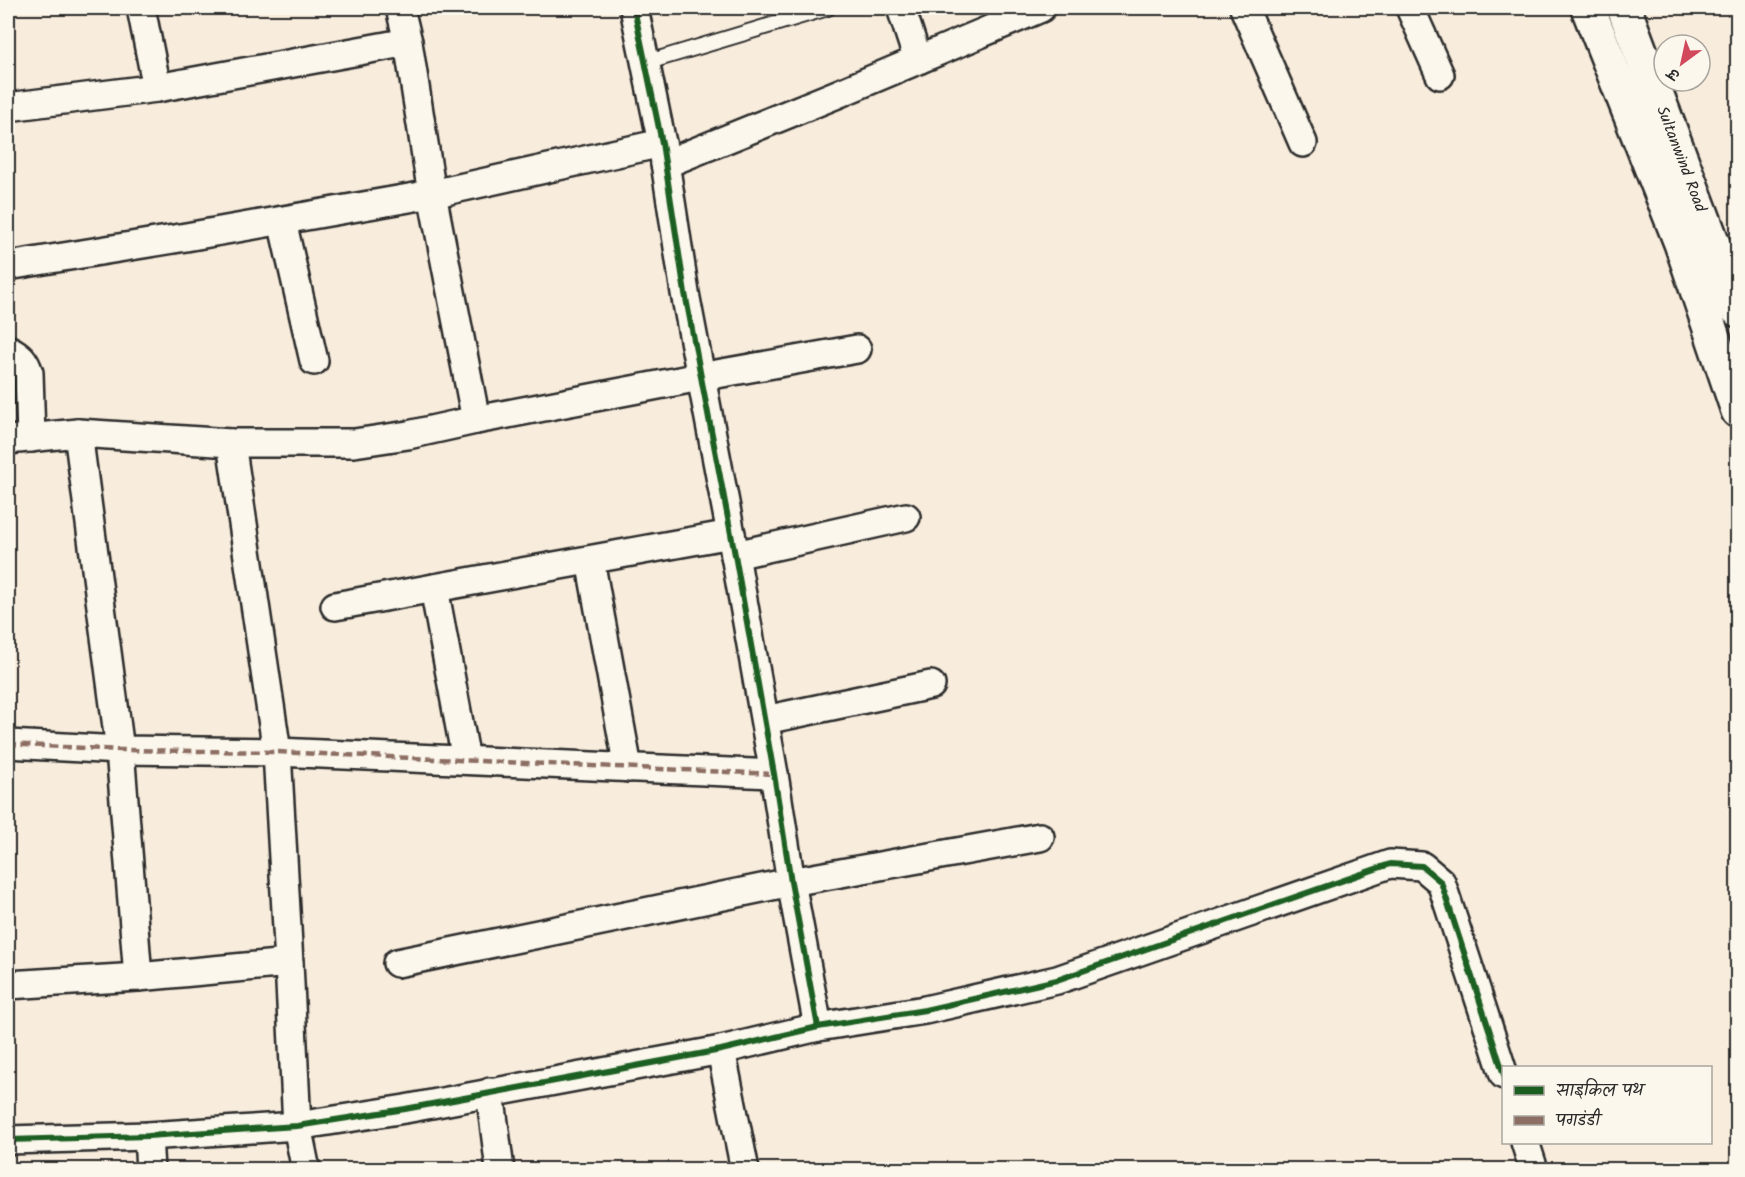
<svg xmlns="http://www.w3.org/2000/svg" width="1745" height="1177" font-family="Kalam,'Playpen Sans Deva',sans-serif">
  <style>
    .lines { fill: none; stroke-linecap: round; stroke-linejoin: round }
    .lane-casing { stroke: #2b2b2b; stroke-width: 18 }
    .street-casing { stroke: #2b2b2b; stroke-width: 32 }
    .secondary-casing { stroke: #2b2b2b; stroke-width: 38 }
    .lane { stroke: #fbf7ec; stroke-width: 14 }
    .street { stroke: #fbf7ec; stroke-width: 27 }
    .secondary { stroke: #fbf7ec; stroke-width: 33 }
    .quiet { stroke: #8d6e63; stroke-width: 4.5; stroke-dasharray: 9 4.5; stroke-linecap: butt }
    .cycleway-casing { stroke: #fbf7ec; stroke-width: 10 }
    .cycleway { stroke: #1b5e20; stroke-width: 6 }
    .labels { text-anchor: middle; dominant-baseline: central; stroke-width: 5; stroke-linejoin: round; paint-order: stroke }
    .street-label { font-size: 16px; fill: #2b2b2b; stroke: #fbf7ec }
  </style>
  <rect width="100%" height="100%" fill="#f8ecdc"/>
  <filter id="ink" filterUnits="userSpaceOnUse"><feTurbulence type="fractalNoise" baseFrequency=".0167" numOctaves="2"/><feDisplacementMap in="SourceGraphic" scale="12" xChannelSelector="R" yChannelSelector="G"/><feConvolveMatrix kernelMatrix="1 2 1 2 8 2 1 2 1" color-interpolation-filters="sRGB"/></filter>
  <g filter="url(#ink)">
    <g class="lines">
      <!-- lane casing -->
      <g class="lane-casing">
        <path id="lane" d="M645,63L828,8"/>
      </g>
      <!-- street casing -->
      <g class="street-casing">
        <g id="street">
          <path d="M141,8L157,88"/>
          <path d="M400,8L408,42L432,194L476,420"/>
          <path d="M634,8L662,143L685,293L735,555L774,774L791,882L818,1027"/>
          <path d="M901,8L918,60"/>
          <path d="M1244,8L1303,143"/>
          <path d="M1410,8L1440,75"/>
          <path d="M8,107L157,88L408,42"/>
          <path d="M665,164L835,95L1041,8"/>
          <path d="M282,221L314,361"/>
          <path d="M8,266L186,237L432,194L662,143"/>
          <path d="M8,349C20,355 25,360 29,373L31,438"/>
          <path d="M78,433L120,750L138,977"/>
          <path d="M8,440L78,433L231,443H354L408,435L476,420L700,377L857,349"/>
          <path d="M231,443L277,752L289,963"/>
          <path d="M735,555L906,517"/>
          <path d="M590,560L628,768"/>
          <path d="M434,588L466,760"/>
          <path d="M335,606L731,534"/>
          <path d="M765,720L931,685"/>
          <path d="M8,744L120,750L277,752L774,774"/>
          <path d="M397,963L791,882L1040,837"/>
          <path d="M8,985L138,977L289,963L297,1126L306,1170"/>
          <path d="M721,1050L745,1170"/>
          <path d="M490,1092L500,1170"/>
          <path d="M148,1136L150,1170"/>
          <path d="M8,1140L148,1136L297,1126L405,1109L721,1050L818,1027L925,1010L1057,980L1390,864L1422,866L1441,882L1504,1075"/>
          <path d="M1525,1142L1534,1170"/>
        </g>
      </g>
      <!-- secondary casing -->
      <g class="secondary-casing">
        <g id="secondary">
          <path d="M1588,8L1681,243L1738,411"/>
          <path d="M1624,8L1738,310"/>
        </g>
      </g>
      <!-- lane -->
      <use href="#lane" class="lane"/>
      <!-- street -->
      <use href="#street" class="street"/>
      <!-- secondary -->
      <use href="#secondary" class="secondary"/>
      <!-- quiet -->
      <path class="quiet" d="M8,744L120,750L277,752L774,774"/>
      <!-- cycleway casing -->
      <g class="cycleway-casing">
        <g id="cycleway">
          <path d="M634,8L662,143L685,293L735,555L774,774L791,882L818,1027"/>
          <path d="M8,1140L148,1136L297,1126L405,1109L721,1050L818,1027L925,1010L1057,980L1390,864L1422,866L1441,882L1504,1075"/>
        </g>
      </g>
      <!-- cycleway -->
      <use href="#cycleway" class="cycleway"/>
    </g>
  </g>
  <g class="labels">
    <!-- street labels -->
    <g class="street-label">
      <text transform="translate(1681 159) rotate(69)">Sultanwind Road</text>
    </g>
  </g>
  <!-- margin -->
  <rect width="1745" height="1177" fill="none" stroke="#fbf7ec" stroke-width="30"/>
  <rect x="15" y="15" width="1715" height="1147" fill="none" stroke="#2b2b2b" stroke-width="2" filter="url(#ink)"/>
  <!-- legend -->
  <rect x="1502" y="1066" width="210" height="78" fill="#fbf7ec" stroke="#a8a59f" stroke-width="1.5"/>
  <rect x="1514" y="1086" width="30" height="9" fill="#1b5e20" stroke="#a8a59f" stroke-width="1.5"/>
  <text x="1556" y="1096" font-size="18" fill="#2b2b2b">साइकिल पथ</text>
  <rect x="1514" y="1116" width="30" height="9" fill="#8d6e63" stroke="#a8a59f" stroke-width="1.5"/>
  <text x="1556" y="1126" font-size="18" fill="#2b2b2b">पगडंडी</text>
  <!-- north arrow -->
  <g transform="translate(1682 63) rotate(213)"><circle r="28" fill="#fbf7ec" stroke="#a8a59f" stroke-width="1.5"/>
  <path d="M0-4.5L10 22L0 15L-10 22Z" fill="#d1495b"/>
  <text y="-9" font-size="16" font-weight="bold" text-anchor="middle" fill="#2b2b2b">उ</text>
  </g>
</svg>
